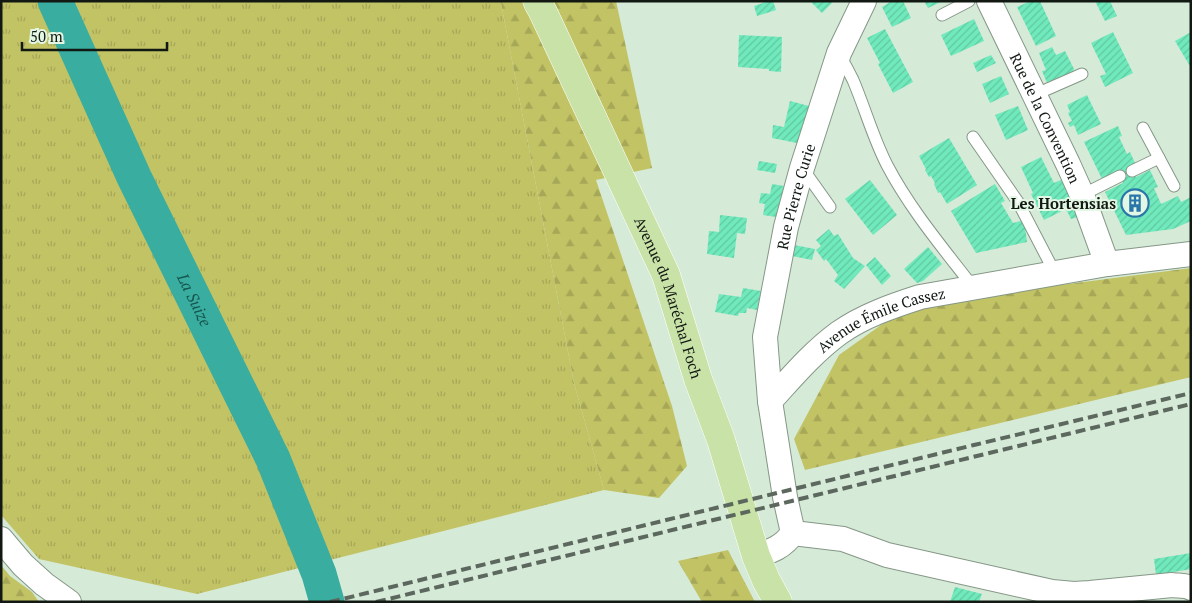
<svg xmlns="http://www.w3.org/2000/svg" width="1192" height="603" font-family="'PT Serif',serif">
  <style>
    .grass { fill: url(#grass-tufts) }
    .forest { fill: url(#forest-firs) }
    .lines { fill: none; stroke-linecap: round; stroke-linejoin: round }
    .river { stroke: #39ada0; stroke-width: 35 }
    .building { fill: url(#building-hatch) }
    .lane-casing { stroke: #859786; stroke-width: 13 }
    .street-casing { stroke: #859786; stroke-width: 26 }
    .primary-casing { stroke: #fff; stroke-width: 29 }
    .lane { stroke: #fff; stroke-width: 11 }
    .street { stroke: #fff; stroke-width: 24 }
    .primary { stroke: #c9e2a7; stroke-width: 28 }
    .rail { stroke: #5c685e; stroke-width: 4; stroke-dasharray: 10 5; stroke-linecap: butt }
    .labels { text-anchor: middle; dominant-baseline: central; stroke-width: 4; stroke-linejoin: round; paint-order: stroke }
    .street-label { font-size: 15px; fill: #121913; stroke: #e3f7e5 }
    .poi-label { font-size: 15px; font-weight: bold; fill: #121913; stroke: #e3f7e5; text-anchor: end }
    .water-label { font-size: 16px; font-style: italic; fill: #175650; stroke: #e3f7e5 }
  </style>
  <defs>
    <pattern id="grass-tufts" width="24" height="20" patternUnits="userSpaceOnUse" patternTransform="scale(1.25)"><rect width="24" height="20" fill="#c2c365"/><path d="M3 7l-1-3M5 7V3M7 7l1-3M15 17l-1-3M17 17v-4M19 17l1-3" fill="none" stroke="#a6a757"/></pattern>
    <pattern id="forest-firs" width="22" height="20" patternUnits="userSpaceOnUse" patternTransform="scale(1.25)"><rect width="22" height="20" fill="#c2c365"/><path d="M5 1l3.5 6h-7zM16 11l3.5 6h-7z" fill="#a6a757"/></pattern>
    <pattern id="building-hatch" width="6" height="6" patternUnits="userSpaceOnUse" patternTransform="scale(1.25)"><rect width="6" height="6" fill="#70eabc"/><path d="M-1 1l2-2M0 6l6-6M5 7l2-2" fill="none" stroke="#60c8a1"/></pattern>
  </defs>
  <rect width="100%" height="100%" fill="#d6ead8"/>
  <!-- grass -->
  <path class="grass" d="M1,1H499L501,3L574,383L604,490L197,594L39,559L1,515Z"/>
  <!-- forest -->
  <g class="forest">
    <path d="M499,1H616L652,168L596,180L672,406L687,466L659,498L604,490L574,383L501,3Z"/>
    <path d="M1191,268V377L805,470L794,439L839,355L895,315L976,296Z"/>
    <path d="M728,550L755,602H702L678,561Z"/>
    <path d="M1,565L10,576L32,592L39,602H1Z"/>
  </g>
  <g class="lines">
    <!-- river -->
    <path class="river" id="s1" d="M55,1L134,177L273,459L319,574L327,602"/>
  </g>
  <!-- building -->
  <g class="building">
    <path d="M769,1H773L776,10L757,16L754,6Z"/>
    <path d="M810,1H830L832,3L822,13Z"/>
    <path d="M892,1H903L911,18L892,27L882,7Z"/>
    <path d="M924,1H943L928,8Z"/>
    <path d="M1031,1H1040L1056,36L1036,46L1017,7Z"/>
    <path d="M1095,1H1110L1117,16L1105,21Z"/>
    <path d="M974,19L984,41L951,56L941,35Z"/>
    <path d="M885,29L913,82L893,93L878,64L880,63L867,38Z"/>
    <path d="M1113,32L1133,73L1105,87L1100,76L1106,74L1091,43Z"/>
    <path d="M1191,32V68L1175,41Z"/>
    <path d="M739,35L782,37L781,72L769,71V69L738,67Z"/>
    <path d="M1052,47L1056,55L1065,51L1074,69L1073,72L1048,85L1042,71L1046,70L1039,53Z"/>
    <path d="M991,55L996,63L977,72L973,63Z"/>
    <path d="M1001,76L1009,94L990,103L982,84Z"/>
    <path d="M1087,95L1101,124L1078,135L1074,125L1070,127L1068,123L1072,121L1068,113L1070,112L1067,105Z"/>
    <path d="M790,101L809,106L797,143L772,138L773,125L784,127Z"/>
    <path d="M1018,106L1028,130L1006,140L995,115Z"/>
    <path d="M1118,126L1122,136L1119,137L1127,154L1130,152L1135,163L1130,165L1136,177L1150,170L1158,187L1154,188L1161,204L1178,196L1181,202L1191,197V221L1173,229L1126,235L1105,192L1123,183L1117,171L1102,179L1084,142Z"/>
    <path d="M949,138L977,185L947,204L940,192L938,193L934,184L935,183L931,176L929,177L925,170L926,169L919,156Z"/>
    <path d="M1041,157L1054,183L1063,179L1081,216L1071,219L1066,209L1044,220L1031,194L1033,193L1021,167Z"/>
    <path d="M759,161L777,164L775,173L757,170Z"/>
    <path d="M870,180L897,215L873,235L845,199Z"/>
    <path d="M772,184L784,186L776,217L763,215L765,204L759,203L761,193L770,194Z"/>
    <path d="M995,184L1005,201L1001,203L1013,223L1024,220L1027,242L976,253L951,211Z"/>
    <path d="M720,215L747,218L745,234L737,233L734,258L707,254L709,231L719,232Z"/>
    <path d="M829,229L834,236L838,234L853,258L865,266L844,289L834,281L838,275L826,259L824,261L816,250L821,246L816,240Z"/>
    <path d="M794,245L815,249L812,260L792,256Z"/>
    <path d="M928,247L942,264L923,281L917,283L904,269Z"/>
    <path d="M875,257L891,276L882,285L866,265Z"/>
    <path d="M743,288L761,291L757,310L747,308L746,313H739L738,316L715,312L719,294L741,297Z"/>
    <path d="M1191,553V569L1156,575L1154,559Z"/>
    <path d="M955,587L982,594L979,602H950Z"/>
  </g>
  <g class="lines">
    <!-- lane casing -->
    <g class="lane-casing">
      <g id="lane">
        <path d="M942,15L969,1"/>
        <path d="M840,56C845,64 849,72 853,80C865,108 873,138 887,165C910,209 943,248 973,287"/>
        <path d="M1034,95L1082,74"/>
        <path d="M1143,128L1174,186"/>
        <path d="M973,137L1018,202L1055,273"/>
        <path d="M803,169L830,207"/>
        <path d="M1132,171L1159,158"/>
        <path d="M1082,195L1120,176"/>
      </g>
    </g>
    <!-- street casing -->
    <g class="street-casing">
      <g id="street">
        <path id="s2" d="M989,1L1068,164L1082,195L1107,264"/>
        <path id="s3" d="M770,401L765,337L786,227L802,168L839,53L864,1"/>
        <path d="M793,533L843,539L887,555L1052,592L1074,594L1090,593L1172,585C1178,586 1186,585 1191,588"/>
        <path d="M1,539L23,565L44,584L69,602"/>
        <path id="s4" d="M756,556C772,551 783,547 793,533L785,497L770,401C792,377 813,352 839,333C863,316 892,306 920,297L1107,264L1191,254"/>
      </g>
    </g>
    <!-- primary casing -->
    <g class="primary-casing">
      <g id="primary">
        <path id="s5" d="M537,1L543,12L666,275L698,379L721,440L756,556L766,580L778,602"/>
      </g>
    </g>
    <!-- lane -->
    <use href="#lane" class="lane"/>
    <!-- street -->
    <use href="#street" class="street"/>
    <!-- primary -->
    <use href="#primary" class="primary"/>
    <!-- rail -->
    <g class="rail">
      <path d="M330,602L974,445L1191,393"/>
      <path d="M376,602L1191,404"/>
    </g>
  </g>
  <!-- icons -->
  <defs>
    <g id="building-ring" transform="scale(1.4375)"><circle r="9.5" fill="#e3f7e5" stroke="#2a76a9" stroke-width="1.5"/><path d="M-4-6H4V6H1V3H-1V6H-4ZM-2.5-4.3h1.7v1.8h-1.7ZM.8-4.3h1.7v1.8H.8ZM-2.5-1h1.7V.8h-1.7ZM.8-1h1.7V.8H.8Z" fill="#2a76a9"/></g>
  </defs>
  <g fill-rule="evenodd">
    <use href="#building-ring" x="1135" y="203"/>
  </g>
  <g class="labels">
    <!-- street labels -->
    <g class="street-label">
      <text stroke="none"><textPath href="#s2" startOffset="130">Rue de la Convention</textPath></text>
      <text stroke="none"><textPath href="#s3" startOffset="208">Rue Pierre Curie</textPath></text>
      <text stroke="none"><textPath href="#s5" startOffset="325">Avenue du Maréchal Foch</textPath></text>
      <text stroke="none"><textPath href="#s4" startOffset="320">Avenue Émile Cassez</textPath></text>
    </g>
    <!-- poi labels -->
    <g class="poi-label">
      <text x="1116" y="203">Les Hortensias</text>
    </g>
    <!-- water labels -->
    <g class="water-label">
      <text stroke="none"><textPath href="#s1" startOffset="330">La Suize</textPath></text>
    </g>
  </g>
  <!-- border -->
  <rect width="1192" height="603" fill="none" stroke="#121913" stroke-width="5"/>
  <!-- scale -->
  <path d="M22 42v8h145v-8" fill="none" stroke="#121913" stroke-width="2.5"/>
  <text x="30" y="42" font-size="15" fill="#121913" stroke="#e3f7e5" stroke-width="4" paint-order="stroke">50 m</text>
</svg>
